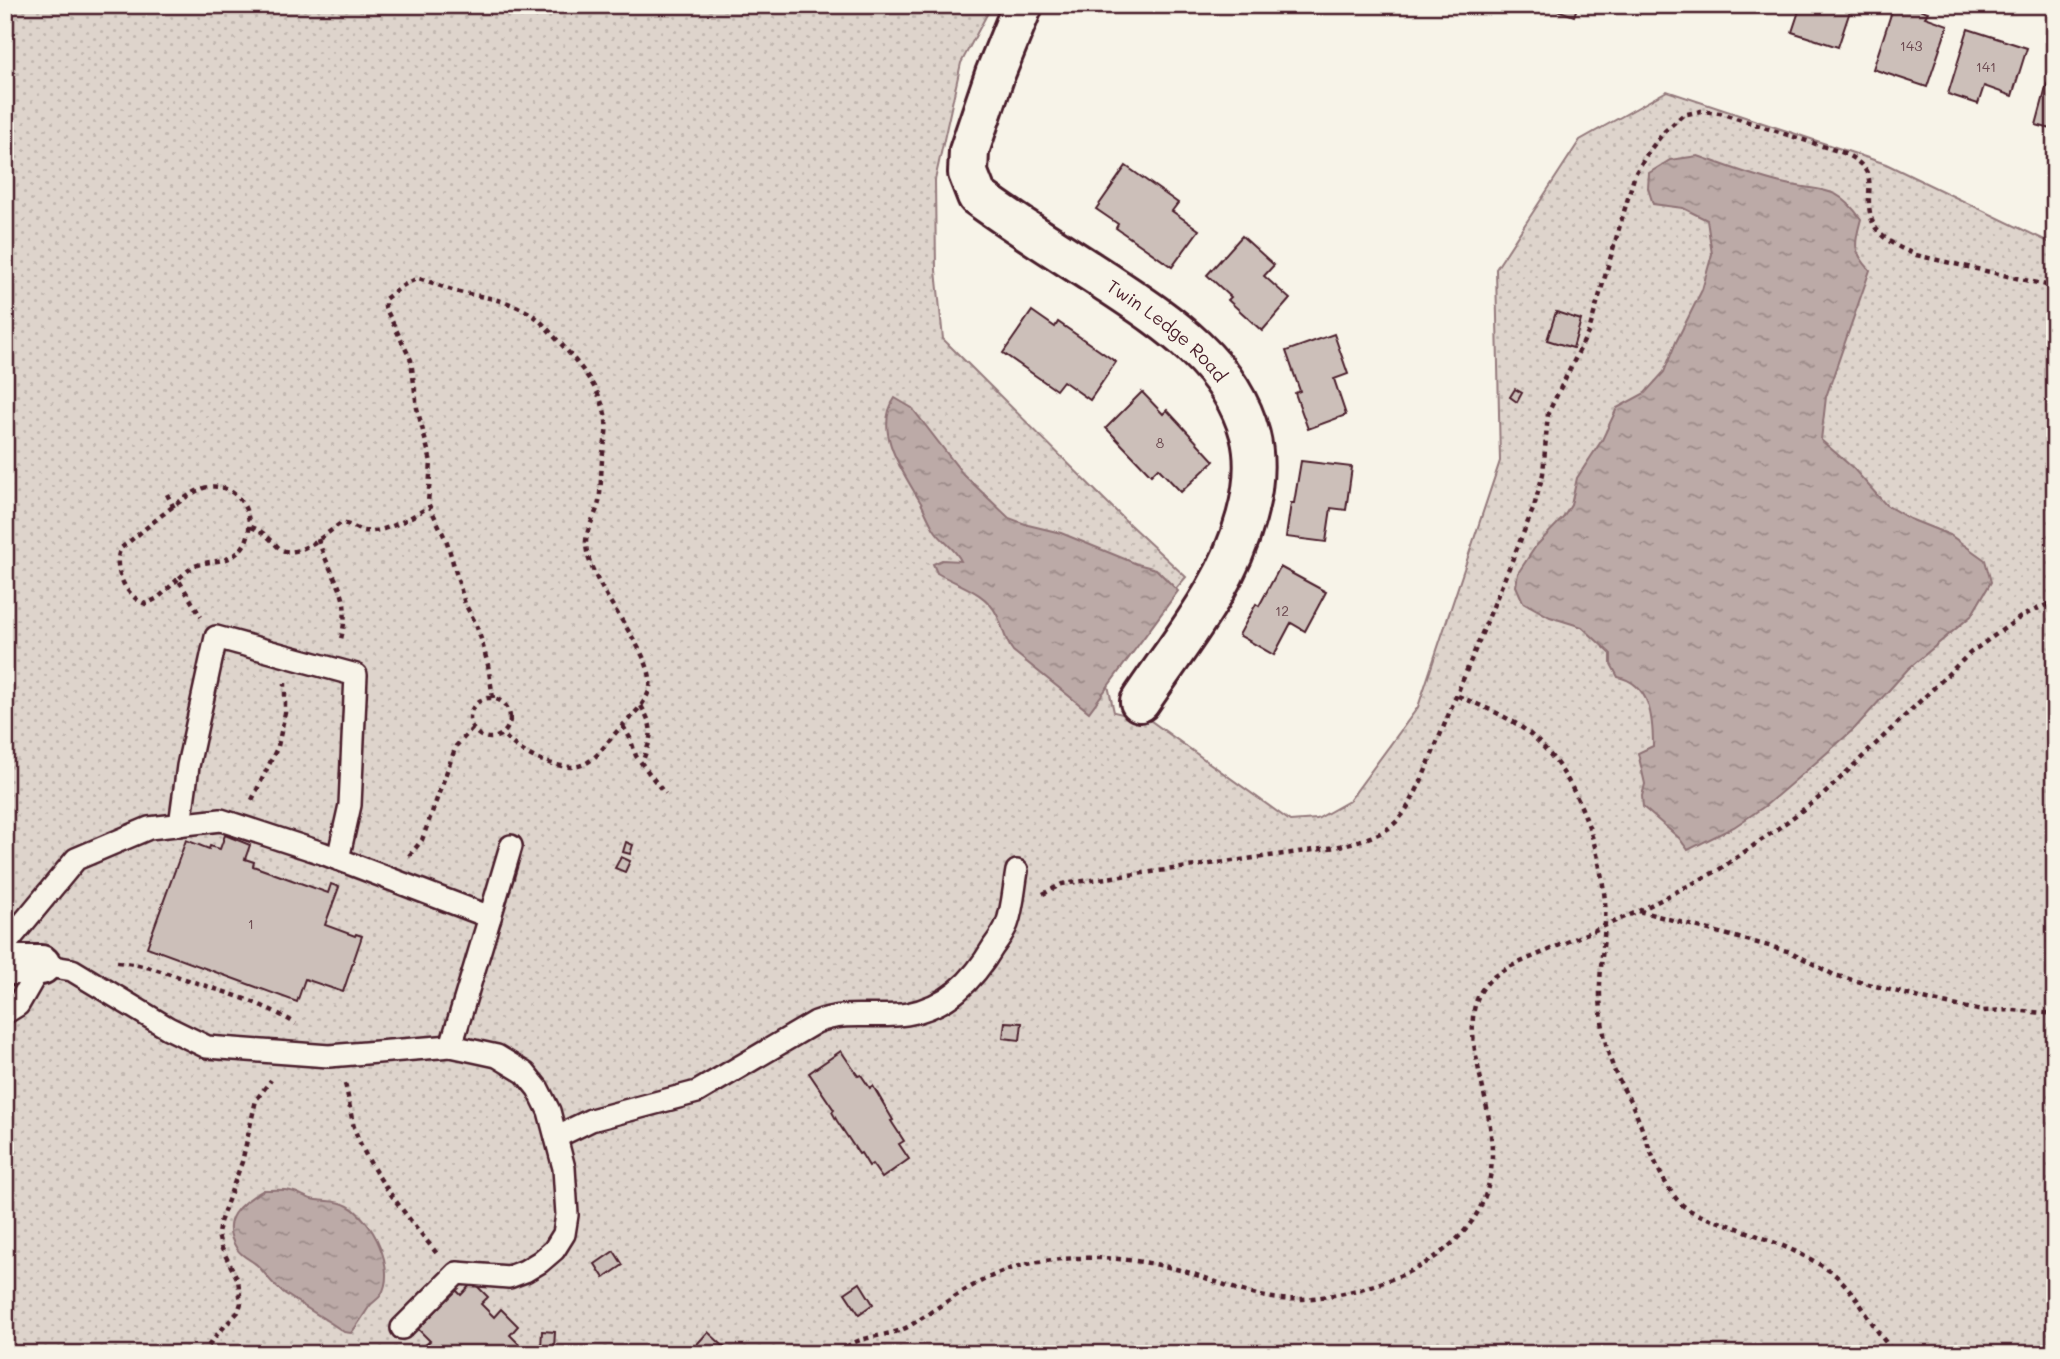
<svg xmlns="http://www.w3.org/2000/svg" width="2060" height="1359" font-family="Mali,sans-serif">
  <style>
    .grass { fill: url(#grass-dots); stroke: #947a7c; stroke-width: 2 }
    .water { fill: url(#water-ripples); stroke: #8e7275; stroke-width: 2 }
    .building { fill: #ccbfb9; stroke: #4a1f2b; stroke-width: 2 }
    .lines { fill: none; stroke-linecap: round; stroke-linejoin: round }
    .lane-casing { stroke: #4a1f2b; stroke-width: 26 }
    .street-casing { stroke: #4a1f2b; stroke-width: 44 }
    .path { stroke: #4a1f2b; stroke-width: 4.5; stroke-dasharray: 5 5; stroke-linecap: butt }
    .lane { stroke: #f7f3e8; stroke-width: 21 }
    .street { stroke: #f7f3e8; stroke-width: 38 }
    .labels { text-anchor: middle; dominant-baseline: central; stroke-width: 6; stroke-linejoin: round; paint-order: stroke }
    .number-label { font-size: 14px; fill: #6a474e }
    .street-label { font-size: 18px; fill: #4a1f2b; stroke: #f7f3e8 }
  </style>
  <defs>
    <pattern id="grass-dots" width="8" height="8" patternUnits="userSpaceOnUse" patternTransform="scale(1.75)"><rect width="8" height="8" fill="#ded4cc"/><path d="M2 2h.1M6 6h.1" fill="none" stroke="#c0b6af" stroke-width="1.8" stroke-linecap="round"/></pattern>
    <pattern id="water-ripples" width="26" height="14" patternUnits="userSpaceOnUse" patternTransform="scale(1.75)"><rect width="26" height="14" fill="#bcaaa7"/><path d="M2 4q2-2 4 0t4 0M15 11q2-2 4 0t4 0" fill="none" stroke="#9b8a88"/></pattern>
  </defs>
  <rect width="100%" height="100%" fill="#f7f3e8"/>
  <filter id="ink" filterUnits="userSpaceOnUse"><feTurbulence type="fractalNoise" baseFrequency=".0143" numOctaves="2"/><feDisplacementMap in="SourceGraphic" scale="14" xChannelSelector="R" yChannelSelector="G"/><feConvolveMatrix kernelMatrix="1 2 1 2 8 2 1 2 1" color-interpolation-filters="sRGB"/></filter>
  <g filter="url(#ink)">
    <!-- grass -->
    <path class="grass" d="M5,5H992L961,63L935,180L936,270L943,339L1130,525L1186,577L1105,672L1114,712L1151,721L1290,821L1317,819L1349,801L1418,707L1500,461L1496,269L1580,140L1667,91L1886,164L2055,245V1354H5Z"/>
    <!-- water -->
    <g class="water">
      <path d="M1698,156C1727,166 1757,178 1786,184C1824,192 1836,184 1861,219C1855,242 1851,250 1870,270L1826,397L1821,440L1853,468L1886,505L1910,519L1950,535L1985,560L1991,582L1971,616L1908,669L1855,728L1820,759L1765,806L1734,827L1688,850L1679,838L1643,807L1642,796L1645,784L1638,753L1653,746C1653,717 1650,684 1618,677L1611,664V654L1582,627L1550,617L1523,602L1516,586L1518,573L1536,546L1563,518L1571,505L1577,478L1602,440L1617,408L1645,393L1664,372L1676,342L1702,290L1712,254L1707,220L1683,208L1653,204L1648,188L1649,173L1670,160Z"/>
      <path d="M895,398L912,408L963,474L1009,518L1028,525L1061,533L1137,564L1156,569L1178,591L1089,712L1013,651C1004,639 1003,627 997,615C986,592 958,585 937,573L933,564L942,560L961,561C955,548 944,543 936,532C930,524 926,513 921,503C905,475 872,431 895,398Z"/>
      <path d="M264,1190C273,1190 283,1189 291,1191C300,1193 307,1199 316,1200C328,1202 337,1200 348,1206C372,1219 397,1269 381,1295C378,1300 372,1302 369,1307C363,1316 358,1325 351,1333L344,1332C323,1317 300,1305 280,1290C271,1283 265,1273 258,1266C252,1260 242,1257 237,1249C218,1220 240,1203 264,1190Z"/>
    </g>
    <!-- building -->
    <g class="building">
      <path d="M1549,5H1578L1574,16L1548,7Z"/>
      <path d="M1801,5H1852L1838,47L1792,32Z"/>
      <path d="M1894,5H1907L1928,12L1925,17L1948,25L1927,87L1873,69Z"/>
      <path d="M1968,29L2027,48L2012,96L1984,86L1978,104L1948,94Z"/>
      <path d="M2047,84L2055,87V130L2036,125Z"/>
      <path d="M1126,166L1178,203L1172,211L1199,230L1172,267L1116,228L1118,224L1096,209Z"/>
      <path d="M1242,236L1274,265L1264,276L1290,299L1262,331L1228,300L1231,297L1207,275Z"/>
      <path d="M1032,311L1055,327L1058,322L1116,362L1090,400L1063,381L1056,390L1003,353Z"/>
      <path d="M1556,312L1581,320L1573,348L1547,340Z"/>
      <path d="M1334,334L1348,374L1334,379L1346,415L1308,429L1295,393L1300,391L1286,351Z"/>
      <path d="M1515,389L1522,393L1517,402L1510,397Z"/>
      <path d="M1142,392L1163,414L1167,410L1214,461L1181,492L1158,468L1151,475L1106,428Z"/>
      <path d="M1301,461L1352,467L1346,510L1331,508L1326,542L1286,537L1291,503H1294Z"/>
      <path d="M1280,567L1326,592L1305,631L1291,623L1274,655L1239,635L1256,604L1259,606Z"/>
      <path d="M225,835L250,845L245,859L254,862L253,866L328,893L331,884L339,887L325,925L355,936L356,934L362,936L343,992L305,979L297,1002L147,947L186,840L209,849L210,846L220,849Z"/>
      <path d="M626,842L633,845L630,854L623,852Z"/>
      <path d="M621,857L630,861L625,872L615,868Z"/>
      <path d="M1005,1022L1022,1023L1020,1040L1003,1038Z"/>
      <path d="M841,1051L858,1076L861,1075L870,1088L873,1086L893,1120L891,1121L904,1141L899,1144L909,1159L882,1178L872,1164L869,1166L861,1153L859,1154L837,1121L832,1112L834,1110L809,1073Z"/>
      <path d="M614,1251L623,1265L604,1278L595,1264Z"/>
      <path d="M473,1282L488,1297L481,1304L494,1317L501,1309L518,1326L510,1335L521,1346L513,1354H432L424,1346L430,1341L418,1329L456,1290L461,1295Z"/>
      <path d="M860,1283L873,1304L859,1314L845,1293Z"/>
      <path d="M542,1331L555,1332L554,1348L541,1347Z"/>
      <path d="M708,1332L732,1354H688Z"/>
    </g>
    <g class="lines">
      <!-- lane casing -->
      <g class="lane-casing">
        <g id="lane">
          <path d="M180,825L188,766L216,637L356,675L350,805L338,859"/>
          <path d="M5,945L76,859L149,828L221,820L322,853L490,917L511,846"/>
          <path d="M5,1013L18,1005L41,965L72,970L168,1028L207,1047L329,1056L451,1046L497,1056L525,1073L538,1089L549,1111L564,1168L567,1215L564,1234L554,1250L540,1262L525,1271L509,1277L457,1273L402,1328"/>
          <path d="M451,1046L490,917"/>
          <path d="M556,1137L591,1120L697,1092L816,1022C845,1010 876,1019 907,1014C947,1007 973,981 993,947C998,940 1004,932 1007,924C1013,908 1014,887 1017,871"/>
        </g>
      </g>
      <!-- street casing -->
      <g class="street-casing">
        <g id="street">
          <path id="s1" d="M1023,5L995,74L969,151L968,173L977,196C1018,226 1062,253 1105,281C1164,320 1231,362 1250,435C1263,486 1239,549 1214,592C1192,630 1164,666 1140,702"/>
          <path d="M5,965H41"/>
        </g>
      </g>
      <!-- path -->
      <g class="path">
        <path d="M167,494L174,508"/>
        <path d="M251,527C263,531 269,538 278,547C294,563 327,533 341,523C350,524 356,529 363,531C385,534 411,517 429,507"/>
        <path d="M318,539C333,586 354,590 340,643"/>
        <path d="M178,579L158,598L146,604C126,598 111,567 121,548C142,533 187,490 208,487C244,481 264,532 236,554C225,563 207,560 195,566C189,569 183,575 178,579L201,617"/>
        <path d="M1458,696C1477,704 1497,712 1515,723C1571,758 1599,838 1605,901C1607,932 1599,964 1600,996C1601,1018 1604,1043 1612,1064C1617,1080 1628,1095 1635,1111C1647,1140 1656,1172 1675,1197C1689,1217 1719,1220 1740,1229C1769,1240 1801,1252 1827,1269C1858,1289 1870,1328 1896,1354"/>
        <path d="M493,698L488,665L481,639L475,622L465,604L447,542L428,503L431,462L417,408L411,360L385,307V299L404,285L418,278C433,282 448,290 463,293C485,297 505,300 524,310C541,318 550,333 563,346C583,369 610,400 606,434C605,443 603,451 602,460C601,474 601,489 599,502C596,516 586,528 586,543C587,588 661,657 649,691C642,710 625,721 613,736C598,754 588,771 562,766C540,762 518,752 503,734"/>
        <circle cx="490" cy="718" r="20"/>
        <path d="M641,706C656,730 651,738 642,763"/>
        <path d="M623,726L630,738L636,756L665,794"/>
        <path d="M252,800L278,746L285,713V683"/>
        <path d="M409,856L422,840L456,746L473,728"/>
        <path d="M1043,894L1062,884L1336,847C1389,833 1398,831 1422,779L1534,507L1543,474L1548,413L1589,331L1635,174L1649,151L1665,131L1683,115L1701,111L1720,113L1844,153C1886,175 1860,190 1873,223C1880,239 1900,248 1916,255L2055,287"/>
        <path d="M1639,911L1791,952L1834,975L1928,1000L1983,1011L2013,1010L2055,1014"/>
        <path d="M117,962C143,964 167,973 191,981C227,993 264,1003 296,1024"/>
        <path d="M345,1084C349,1098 350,1113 354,1127C367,1170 410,1219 438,1255"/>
        <path d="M203,1354L213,1339L238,1312L241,1303L238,1280L221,1247L218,1234L220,1222L242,1162L256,1100L271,1080"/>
        <path d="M839,1354C856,1333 889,1339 911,1325C949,1301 987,1271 1033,1263C1081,1254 1132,1257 1180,1270C1214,1279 1245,1296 1281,1299C1323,1302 1388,1285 1424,1264C1570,1176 1425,1039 1491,979C1496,974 1503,971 1509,967L1639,911L1717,871L1776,830L1824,794L1970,653L2022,616L2055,601"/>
      </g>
      <!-- lane -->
      <use href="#lane" class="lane"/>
      <!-- street -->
      <use href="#street" class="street"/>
    </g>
  </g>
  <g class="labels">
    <!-- number labels -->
    <g class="number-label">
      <text x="1911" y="45">143</text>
      <text x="1986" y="66">141</text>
      <text x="1160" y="442">8</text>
      <text x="1282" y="610">12</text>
      <text x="251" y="923">1</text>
    </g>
    <!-- street labels -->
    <g class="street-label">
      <text stroke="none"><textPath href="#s1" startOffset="436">Twin Ledge Road</textPath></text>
    </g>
  </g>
  <!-- margin -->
  <rect width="2060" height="1359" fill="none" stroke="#f7f3e8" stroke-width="28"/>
  <rect x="14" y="14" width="2032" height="1331" fill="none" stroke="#4a1f2b" stroke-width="2.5" filter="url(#ink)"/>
</svg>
